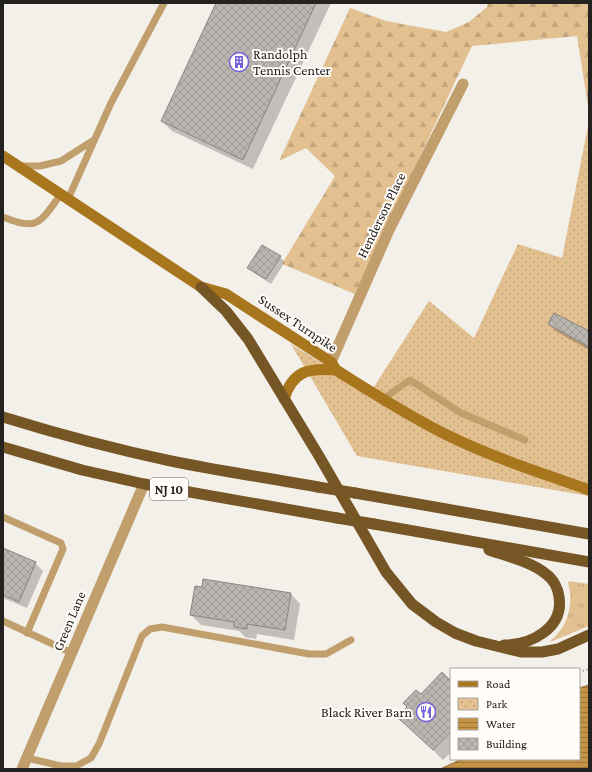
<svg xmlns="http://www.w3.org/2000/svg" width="592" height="772" font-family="'Crimson Pro',serif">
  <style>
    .grass { fill: url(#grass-tufts) }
    .forest { fill: url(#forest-firs) }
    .park { fill: url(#park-dots) }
    .water { fill: url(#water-rules); stroke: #94713b }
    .shadow { fill: #0003 }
    .building { fill: url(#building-cross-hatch); stroke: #898580 }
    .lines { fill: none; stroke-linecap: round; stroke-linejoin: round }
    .path { stroke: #9d9a96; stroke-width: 2.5; stroke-dasharray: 1 3; stroke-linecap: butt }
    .service { stroke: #c19f6d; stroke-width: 7 }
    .minor { stroke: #c19f6d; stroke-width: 11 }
    .secondary { stroke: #a8761d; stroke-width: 11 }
    .trunk { stroke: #765624; stroke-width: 11 }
    .trunk-bridge { stroke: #765624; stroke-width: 11 }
    .labels { text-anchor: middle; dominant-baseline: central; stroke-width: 4; stroke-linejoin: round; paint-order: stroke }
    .shield { fill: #fffcf9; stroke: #656361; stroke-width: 1 }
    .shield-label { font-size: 13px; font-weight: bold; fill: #232220 }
    .poi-label { font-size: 14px; fill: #232220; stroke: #fffcf9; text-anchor: start }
    .street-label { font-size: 14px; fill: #232220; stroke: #fffcf9 }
  </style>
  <defs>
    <pattern id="grass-tufts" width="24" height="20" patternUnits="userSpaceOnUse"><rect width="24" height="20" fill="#e2c090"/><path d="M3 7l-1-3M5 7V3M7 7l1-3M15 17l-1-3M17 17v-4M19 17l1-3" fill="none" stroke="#c2a57c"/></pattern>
    <pattern id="forest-firs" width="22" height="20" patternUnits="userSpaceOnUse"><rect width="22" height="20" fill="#e2c090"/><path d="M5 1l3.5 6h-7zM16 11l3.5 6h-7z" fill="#c2a57c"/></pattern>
    <pattern id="park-dots" width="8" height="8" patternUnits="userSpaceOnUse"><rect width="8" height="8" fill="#e2c090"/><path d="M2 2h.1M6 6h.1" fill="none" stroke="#c2a57c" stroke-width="1.8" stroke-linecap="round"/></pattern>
    <pattern id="water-rules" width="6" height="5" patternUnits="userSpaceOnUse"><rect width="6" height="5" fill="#c59346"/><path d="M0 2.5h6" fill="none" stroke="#a0783a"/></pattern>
    <pattern id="building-cross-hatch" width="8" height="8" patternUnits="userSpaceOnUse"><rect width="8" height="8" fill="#b9b5af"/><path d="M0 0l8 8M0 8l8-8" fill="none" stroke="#9f9b96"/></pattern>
  </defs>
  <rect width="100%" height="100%" fill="#f3efe9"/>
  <!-- grass -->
  <path class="grass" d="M569,581L589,584V626L550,642C552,639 557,635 560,631C570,618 573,599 568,583Z"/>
  <!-- forest -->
  <path class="forest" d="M488,3H589V112L577,36L472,46L355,294L282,264L335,176L306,148L279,161L350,8L386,21L446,32L469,22L487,7Z"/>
  <!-- park -->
  <path class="park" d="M589,121V496L357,456L291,344L370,393L429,301L474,338L518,244L562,258Z"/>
  <!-- water -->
  <path class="water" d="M589,685V769H440L462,759H579V688Z"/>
  <!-- shadow -->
  <g class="shadow">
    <path d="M217,3H331L253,169L172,131L162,121Z"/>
    <path d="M280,257L285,262L271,284L254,273L249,268Z"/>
    <path d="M549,324L589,332V350L557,332Z"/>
    <path d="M3,549L35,563L43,571L27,608L3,598Z"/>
    <path d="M291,594L300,604L294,640L257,634L256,639L245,637L239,631L201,625L191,615Z"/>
    <path d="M451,683V752L443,760L408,726L421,695Z"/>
  </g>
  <!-- building -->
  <g class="building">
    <path d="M216,3H316L243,160L161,121Z"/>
    <path d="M262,245L281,256L266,279L247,268Z"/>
    <path d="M554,313L589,331V347L548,324Z"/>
    <path d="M3,548L36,562L19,602L3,595Z"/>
    <path d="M203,579L291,593L285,630L247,624V629L234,627V622L190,615L195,586L202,587Z"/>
    <path d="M442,672L451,681V732L433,750L397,717L407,707L403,703L416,690L421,694Z"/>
  </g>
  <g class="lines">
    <!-- path -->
    <path class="path" d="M579,672L589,669"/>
    <!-- service -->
    <g class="service">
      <path d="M20,166H40L61,161L94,140"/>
      <path d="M68,199L111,103L164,3"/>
      <path d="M3,217C39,232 40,222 61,194"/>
      <path d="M383,399L410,380L461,413L525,440"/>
      <path d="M3,517L61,543L63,549L27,633"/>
      <path d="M3,621L72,653"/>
      <path d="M27,758L61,766H76L91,758L99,744L142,636L150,629L162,627L309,654H326L351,640"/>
    </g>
    <!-- minor -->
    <g class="minor">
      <path d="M331,362L389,230L463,84"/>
      <path d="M22,769L144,484"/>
    </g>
    <!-- secondary -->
    <g class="secondary">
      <path d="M3,156L201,287L226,294L331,362L336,370C373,393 410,417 449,436C494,458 542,473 589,490"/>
      <path d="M284,399C293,370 309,368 336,370"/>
    </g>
    <!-- trunk -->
    <g class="trunk">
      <path d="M201,287L226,311L248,339L319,456L386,572L412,604L436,622L455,633L476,641L521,652H542L558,649L589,635"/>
      <path d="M3,417C58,434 114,449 171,461C219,471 269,478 318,487"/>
      <path d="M3,447L82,470L144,484L337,518"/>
      <path d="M355,493L589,534"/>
      <path d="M374,524L589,562"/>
      <path d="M489,550C506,556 532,562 546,574C553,579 558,588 559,597C564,628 531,645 504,645"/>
    </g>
    <!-- trunk-bridge -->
    <g class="trunk-bridge">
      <path d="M318,487L355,493"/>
      <path d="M337,518L374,524"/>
    </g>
  </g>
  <!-- icons -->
  <defs>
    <g id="building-ring" transform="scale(1)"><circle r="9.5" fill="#fffcf9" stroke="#7562dc" stroke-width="1.5"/><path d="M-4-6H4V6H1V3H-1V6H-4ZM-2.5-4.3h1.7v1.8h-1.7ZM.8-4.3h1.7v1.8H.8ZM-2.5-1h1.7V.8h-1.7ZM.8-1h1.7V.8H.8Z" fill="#7562dc"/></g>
    <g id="restaurant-ring" transform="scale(1)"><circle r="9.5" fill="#fffcf9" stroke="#7562dc" stroke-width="1.5"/><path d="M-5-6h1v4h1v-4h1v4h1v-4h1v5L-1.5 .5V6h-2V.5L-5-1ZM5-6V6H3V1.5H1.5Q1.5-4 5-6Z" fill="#7562dc"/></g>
  </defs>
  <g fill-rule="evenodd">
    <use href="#building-ring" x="239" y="62"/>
    <use href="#restaurant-ring" x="426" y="712"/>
  </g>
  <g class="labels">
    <!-- shield labels -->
    <rect class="shield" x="150" y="478" width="38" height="22" rx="3"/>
    <g class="shield-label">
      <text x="169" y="489">NJ 10</text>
    </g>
    <!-- poi labels -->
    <g class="poi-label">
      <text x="253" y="54">Randolph<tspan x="253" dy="16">Tennis Center</tspan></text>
      <text x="412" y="712" text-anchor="end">Black River Barn</text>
    </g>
    <!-- street labels -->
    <g class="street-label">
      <text transform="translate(381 215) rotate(-64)">Henderson Place</text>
      <text transform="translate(298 323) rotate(34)">Sussex Turnpike</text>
      <text transform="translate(69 621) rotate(-67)">Green Lane</text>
    </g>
  </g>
  <!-- border -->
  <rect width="592" height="772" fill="none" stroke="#232220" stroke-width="8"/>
  <!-- legend -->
  <rect x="450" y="668" width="130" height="92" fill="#fffcf9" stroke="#a7a5a2"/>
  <rect x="458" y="681" width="20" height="6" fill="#a8761d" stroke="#a7a5a2"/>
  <text x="486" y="688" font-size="12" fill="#232220">Road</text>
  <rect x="458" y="698" width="20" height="12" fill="url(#park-dots)" stroke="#a7a5a2"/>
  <text x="486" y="708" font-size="12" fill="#232220">Park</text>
  <rect x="458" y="718" width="20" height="12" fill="url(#water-rules)" stroke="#a7a5a2"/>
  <text x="486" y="728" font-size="12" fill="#232220">Water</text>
  <rect x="458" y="738" width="20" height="12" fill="url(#building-cross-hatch)" stroke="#a7a5a2"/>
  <text x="486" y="748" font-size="12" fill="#232220">Building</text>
</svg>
